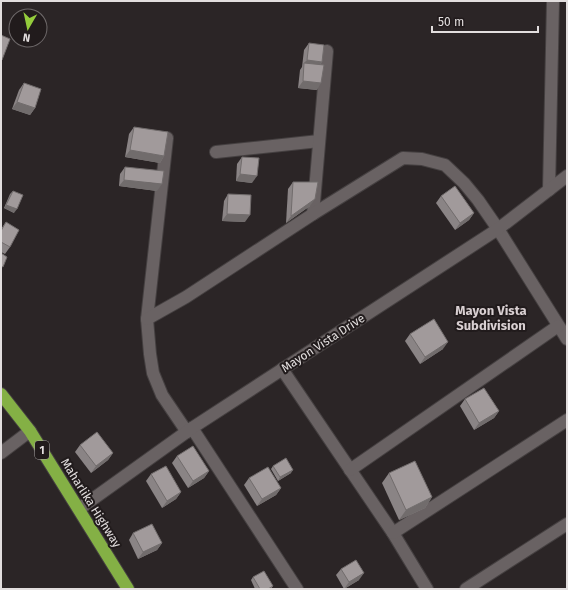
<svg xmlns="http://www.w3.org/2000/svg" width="568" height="590" font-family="'Fira Sans',sans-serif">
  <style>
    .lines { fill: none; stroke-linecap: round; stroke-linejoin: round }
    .minor-casing { stroke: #454041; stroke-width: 14 }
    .highway-casing { stroke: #454041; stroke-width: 14 }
    .minor { stroke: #696263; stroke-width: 12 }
    .highway { stroke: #84b045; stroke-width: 12 }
    .wall { fill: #8a8485 }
    .shaded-wall { fill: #716c6c }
    .building { fill: #a19a9b; stroke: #716c6c }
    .labels { text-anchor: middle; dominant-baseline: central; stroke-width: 4; stroke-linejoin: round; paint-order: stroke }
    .shield { fill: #211b1c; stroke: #a8a4a4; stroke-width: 1 }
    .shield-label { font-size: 11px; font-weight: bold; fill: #e2dede }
    .street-label { font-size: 12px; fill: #e2dede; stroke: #211b1c }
    .neighbourhood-label { font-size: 13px; font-weight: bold; fill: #d9d0d2; stroke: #211b1c }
  </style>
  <rect width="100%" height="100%" fill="#2b2526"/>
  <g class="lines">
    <!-- minor casing -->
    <g class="minor-casing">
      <g id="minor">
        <path d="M167,138L147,319L150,354L153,373L162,395L187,432"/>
        <path d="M216,152L319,141"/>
        <path d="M549,190L553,1"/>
        <path d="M313,214L327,51"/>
        <path d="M147,319L186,297L313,214L403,158L422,159L445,165L464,183L478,200L498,229L567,339"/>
        <path d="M282,369L393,533L427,589"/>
        <path d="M192,428L297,589"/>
        <path d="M1,453L30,431"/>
        <path d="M350,470L558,326"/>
        <path d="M79,509L192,428L498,229L567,176"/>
        <path d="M393,533L567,420"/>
        <path d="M466,589L567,524"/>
      </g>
    </g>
    <!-- highway casing -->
    <g class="highway-casing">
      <path id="highway" d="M1,394L30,431L128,589"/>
    </g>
    <!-- minor -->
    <use href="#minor" class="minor"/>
    <!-- highway -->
    <use href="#highway" class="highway"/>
  </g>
  <!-- wall -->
  <g class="wall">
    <path d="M309,43L322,62L320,65L317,90L298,88L300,70L302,67L304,50Z"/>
    <path d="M24,83L35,108L30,115L12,109L19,90Z"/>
    <path d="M134,127L164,156L160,163L125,157L129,134Z"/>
    <path d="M242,157L252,183L236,181L237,164Z"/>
    <path d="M125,167L157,191L119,186L120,174Z"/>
    <path d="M293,182L310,206L286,223L288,189Z"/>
    <path d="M13,191L14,213L4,208L10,194Z"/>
    <path d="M228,194L245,222L222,221L224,201Z"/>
    <path d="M441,196L474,213L469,220L455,230L436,203Z"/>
    <path d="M6,222L10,247L5,254L1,252V229Z"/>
    <path d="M410,334L443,349L420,364L405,341Z"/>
    <path d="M465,399L499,411L494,418L474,430L460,406Z"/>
    <path d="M80,445L113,453L108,460L91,473L75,452Z"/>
    <path d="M177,456L209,471L204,478L188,488L172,463Z"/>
    <path d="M273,466L291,473L278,481L271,469Z"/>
    <path d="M389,473L432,497L425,508L399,520L382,483Z"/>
    <path d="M151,474L181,492L176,499L162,508L146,481Z"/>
    <path d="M249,478L281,488L276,495L257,506L244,485Z"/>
    <path d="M133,533L162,543L157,550L138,559L129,540Z"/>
    <path d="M341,569L359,580L344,589L336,575Z"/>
    <path d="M253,577L273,586L271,589H255L251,580Z"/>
  </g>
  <!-- shaded-wall -->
  <g class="shaded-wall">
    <path d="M307,60L322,62L317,69L304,63Z"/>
    <path d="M303,81L321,83L317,90L298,88Z"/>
    <path d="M17,102L35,108L30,115L12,109Z"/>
    <path d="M130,150L164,156L160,163L125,157Z"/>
    <path d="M240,174L257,176L252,183L236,181Z"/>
    <path d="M124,180L162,184L157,191L119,186Z"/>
    <path d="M315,199L310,206L286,223L291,216Z"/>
    <path d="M6,205L17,209L14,213L4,208Z"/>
    <path d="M474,213L469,220L455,230L460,223Z"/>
    <path d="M227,214L250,215L245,222L222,221Z"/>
    <path d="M448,342L443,349L420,364L425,357Z"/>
    <path d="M499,411L494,418L474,430L479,423Z"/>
    <path d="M113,453L108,460L91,473L96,466Z"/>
    <path d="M293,470L291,473L278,481L280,477Z"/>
    <path d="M209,471L204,478L188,488L193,481Z"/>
    <path d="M281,488L276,495L257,506L262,499Z"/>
    <path d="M181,492L176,499L162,508L167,501Z"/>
    <path d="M432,497L425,508L399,520L406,510Z"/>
    <path d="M162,543L157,550L138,559L143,552Z"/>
    <path d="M364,573L359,580L344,589L349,582Z"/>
  </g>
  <!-- building -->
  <g class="building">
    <path d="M1,35L10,39L2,60L1,59Z"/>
    <path d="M309,43L324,45L322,62L307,60Z"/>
    <path d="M304,63L324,65L321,83L303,81Z"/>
    <path d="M24,83L41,89L35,108L17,102Z"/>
    <path d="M134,127L168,132L164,156L130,150Z"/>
    <path d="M242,157L259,158L257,176L240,174Z"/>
    <path d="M125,167L164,171L162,184L124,180Z"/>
    <path d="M293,182H318L315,199L291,216Z"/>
    <path d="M455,186L474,213L460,223L441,196Z"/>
    <path d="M13,191L23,195L17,209L6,205Z"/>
    <path d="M228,194L251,195L250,215L227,214Z"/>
    <path d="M6,222L19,230L10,247L1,242V231Z"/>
    <path d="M1,253L7,257L3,267L1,266Z"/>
    <path d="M434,319L448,342L425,357L410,334Z"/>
    <path d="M484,388L499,411L479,423L465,399Z"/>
    <path d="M97,432L113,453L96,466L80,445Z"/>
    <path d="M193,446L209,471L193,481L177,456Z"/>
    <path d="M286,458L293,470L280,477L273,466Z"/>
    <path d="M415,461L432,497L406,510L389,473Z"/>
    <path d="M166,466L181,492L167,501L151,474Z"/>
    <path d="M268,467L281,488L262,499L249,478Z"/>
    <path d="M152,524L162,543L143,552L133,533Z"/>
    <path d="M356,560L364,573L349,582L341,569Z"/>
    <path d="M264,571L273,586L268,589H260L253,577Z"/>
  </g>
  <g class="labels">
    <!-- shield labels -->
    <rect class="shield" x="35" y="441" width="14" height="18" rx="3"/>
    <g class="shield-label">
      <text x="42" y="450">1</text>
    </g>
    <!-- street labels -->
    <g class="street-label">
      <text transform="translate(323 343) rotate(-33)">Mayon Vista Drive</text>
      <text transform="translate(91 503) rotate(58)">Maharlika Highway</text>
    </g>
    <!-- neighbourhood labels -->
    <g class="neighbourhood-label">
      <text x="491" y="310">Mayon Vista<tspan x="491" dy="15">Subdivision</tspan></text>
    </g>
  </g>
  <!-- border -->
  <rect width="568" height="590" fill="none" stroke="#e2dede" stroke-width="4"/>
  <!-- north arrow -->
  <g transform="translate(28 28) rotate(189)"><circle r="19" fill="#211b1c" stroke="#6e696a"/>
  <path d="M0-3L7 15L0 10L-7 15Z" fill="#94cc3c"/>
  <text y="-6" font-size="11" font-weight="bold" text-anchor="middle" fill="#e2dede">N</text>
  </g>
  <!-- scale -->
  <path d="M432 26v6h106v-6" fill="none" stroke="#e2dede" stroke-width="2"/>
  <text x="438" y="26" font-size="12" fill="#e2dede" stroke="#211b1c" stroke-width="3" paint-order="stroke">50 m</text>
</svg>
